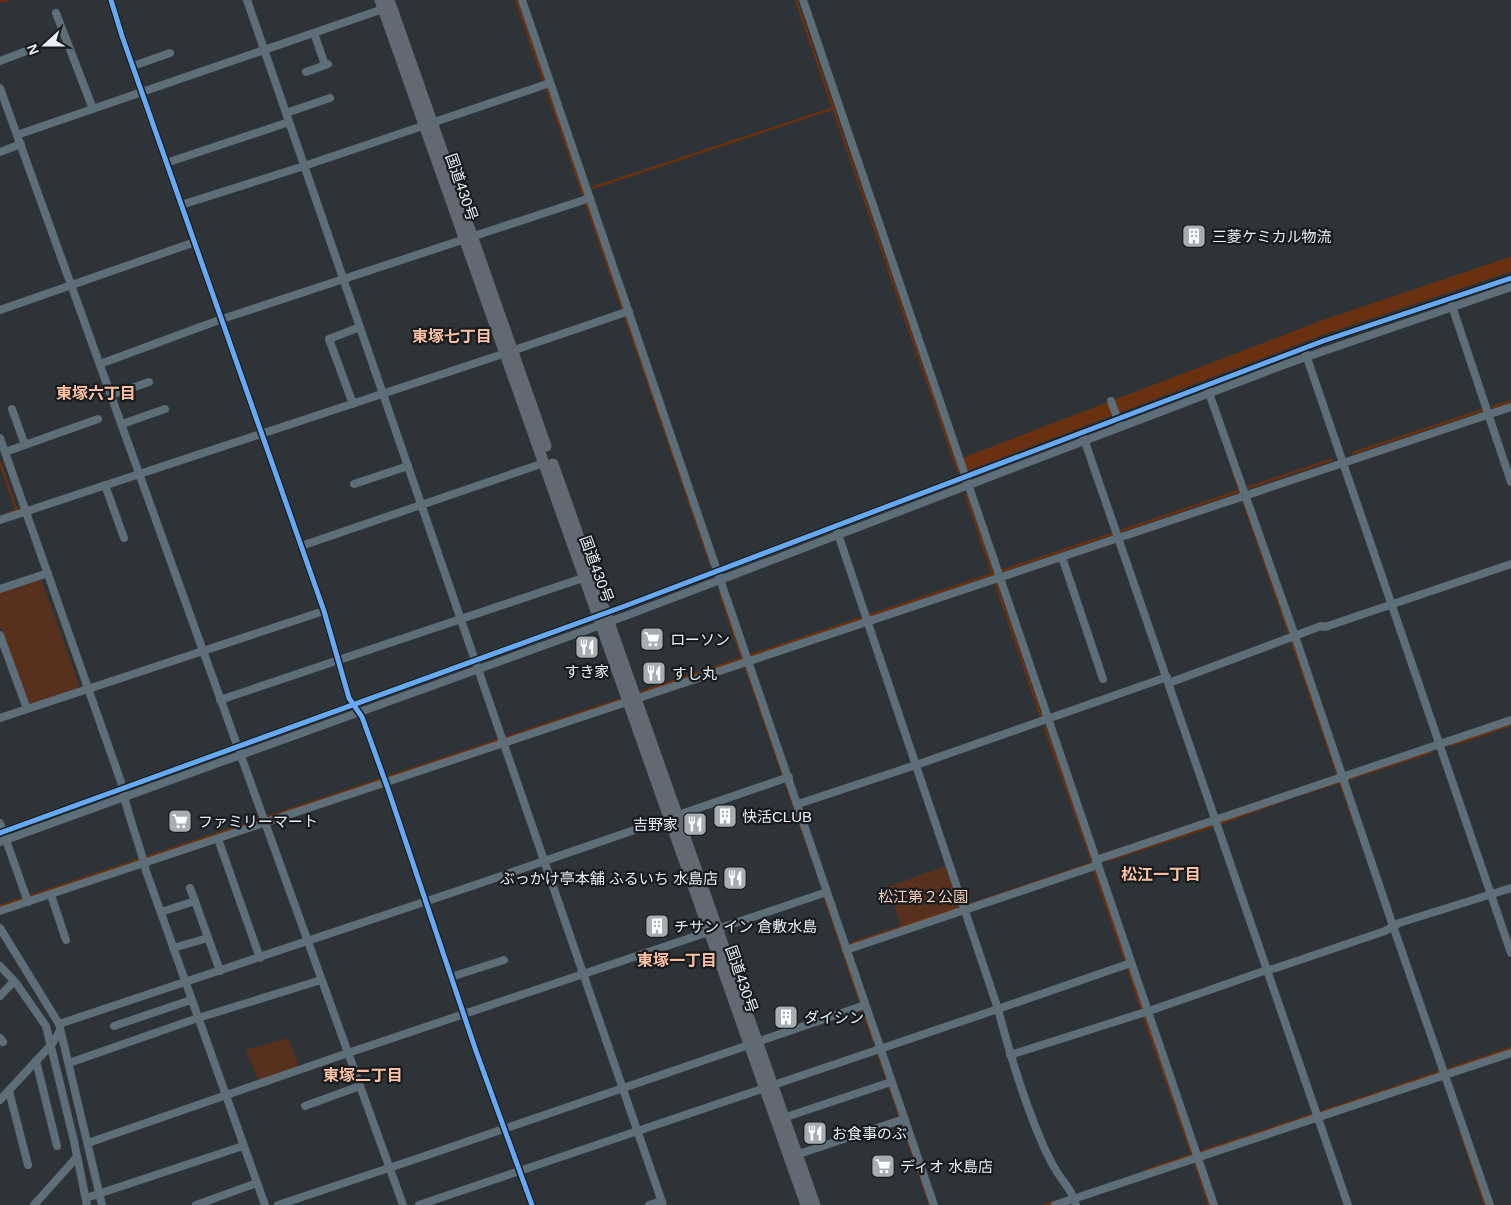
<svg xmlns="http://www.w3.org/2000/svg" width="1511" height="1205" font-family="Helvetica,'Noto Sans JP',sans-serif">
  <style>
    .green { fill: #57311e }
    .lines { fill: none; stroke-linecap: round; stroke-linejoin: round }
    .stream { stroke: #6a3110; stroke-width: 2.5 }
    .river { stroke: #6a3110; stroke-width: 14 }
    .minor { stroke: #5e6e78; stroke-width: 8 }
    .highway { stroke: #616a73; stroke-width: 11 }
    .cycleway-casing { stroke: #171b1e; stroke-width: 8 }
    .cycleway { stroke: #66a8f1; stroke-width: 5 }
    .labels { text-anchor: middle; dominant-baseline: central; stroke-width: 4.5; stroke-linejoin: round; paint-order: stroke }
    .street-label { font-size: 15px; fill: #e8eef3; stroke: #171b1e }
    .poi-label { font-size: 15px; fill: #e8eef3; stroke: #171b1e; text-anchor: start }
    .park-label { font-size: 15px; fill: #f4ccb9; stroke: #171b1e }
    .neighbourhood-label { font-size: 16px; font-weight: bold; fill: #fcc0a3; stroke: #171b1e }
  </style>
  <rect width="100%" height="100%" fill="#2e3337"/>
  <!-- green -->
  <g class="green">
    <path d="M39,579L42,582L79,684L78,688L31,704L27,702L0,626V592Z"/>
    <path d="M945,866L959,906L901,926L887,887Z"/>
    <path d="M288,1038L299,1067L258,1081L246,1050Z"/>
  </g>
  <g class="lines">
    <!-- stream -->
    <g class="stream">
      <path d="M516,0L711,565"/>
      <path d="M796,0L958,471"/>
      <path d="M0,1L9,0"/>
      <path d="M592,188L834,108"/>
      <path d="M1200,375L1201,379"/>
      <path d="M1493,407L1511,401"/>
      <path d="M1353,453L1483,410"/>
      <path d="M0,463L17,511L8,513"/>
      <path d="M1233,471L1355,825"/>
      <path d="M1244,489L1331,460"/>
      <path d="M966,495L993,575"/>
      <path d="M995,581L1041,716"/>
      <path d="M720,592L742,658"/>
      <path d="M745,665L811,856"/>
      <path d="M642,692L1239,491"/>
      <path d="M1045,728L1093,864"/>
      <path d="M1452,745L1511,725"/>
      <path d="M1302,794L1431,752"/>
      <path d="M1221,823L1287,799"/>
      <path d="M1108,860L1212,826"/>
      <path d="M1094,870L1125,960"/>
      <path d="M824,895L873,1040"/>
      <path d="M969,905L1093,863"/>
      <path d="M0,906L619,700"/>
      <path d="M853,943L957,908"/>
      <path d="M1128,968L1141,1008"/>
      <path d="M1144,1017L1193,1157"/>
      <path d="M879,1056L930,1205"/>
      <path d="M1321,1112L1511,1048"/>
      <path d="M1461,1133L1485,1205"/>
      <path d="M1200,1152L1311,1115"/>
      <path d="M1195,1163L1209,1205"/>
      <path d="M1144,1171L1191,1155"/>
      <path d="M1045,1205L1054,1202"/>
    </g>
    <!-- river -->
    <path class="river" d="M966,464L1324,327L1511,264"/>
    <!-- minor -->
    <g class="minor">
      <path d="M111,0L122,36L324,611L349,698L362,717L388,789L476,1051L532,1205"/>
      <path d="M247,0L663,1205"/>
      <path d="M522,0L934,1205"/>
      <path d="M803,0L1214,1205"/>
      <path d="M56,13L93,109"/>
      <path d="M314,33L325,65"/>
      <path d="M0,61L34,48"/>
      <path d="M133,66L170,53"/>
      <path d="M306,72L328,64"/>
      <path d="M0,88L403,1205"/>
      <path d="M286,113L330,98"/>
      <path d="M17,135L383,9"/>
      <path d="M0,152L21,144"/>
      <path d="M166,163L289,122"/>
      <path d="M181,205L304,166L550,83"/>
      <path d="M1452,306L1511,482"/>
      <path d="M0,310L195,242"/>
      <path d="M1305,352L1511,953"/>
      <path d="M100,364L222,319L590,198"/>
      <path d="M1208,390L1295,636L1393,926L1490,1205"/>
      <path d="M111,395L149,382"/>
      <path d="M1111,401L1119,423"/>
      <path d="M353,404L329,339L360,327"/>
      <path d="M12,409L25,445"/>
      <path d="M122,424L165,409"/>
      <path d="M1083,436L1348,1205"/>
      <path d="M0,438L121,782C126,812 139,841 146,871L265,1205"/>
      <path d="M5,452L98,419"/>
      <path d="M354,484L408,466"/>
      <path d="M105,485L124,538"/>
      <path d="M0,520L500,355L629,311"/>
      <path d="M837,531L998,1009C1010,1055 1024,1101 1043,1145C1047,1154 1052,1164 1057,1172C1066,1186 1071,1189 1076,1205"/>
      <path d="M301,546L544,463"/>
      <path d="M1062,557L1103,679"/>
      <path d="M0,589L48,573"/>
      <path d="M0,635L27,709"/>
      <path d="M1169,683L1321,626L1325,627L1511,564"/>
      <path d="M220,700L583,578"/>
      <path d="M0,718L324,611"/>
      <path d="M798,804L916,765L1167,677"/>
      <path d="M0,823L28,902"/>
      <path d="M0,833L625,606L1323,341L1511,278"/>
      <path d="M218,839L260,958"/>
      <path d="M0,842L628,615L1289,363L1511,287"/>
      <path d="M1096,860L1511,720"/>
      <path d="M190,888L195,901"/>
      <path d="M51,895L66,940"/>
      <path d="M0,911L1511,407"/>
      <path d="M161,912L195,901L220,971"/>
      <path d="M0,928L59,1024L102,1205"/>
      <path d="M173,948L208,938"/>
      <path d="M846,950L1098,865"/>
      <path d="M0,966L16,983L46,1026L74,1141L87,1205"/>
      <path d="M451,977L504,960"/>
      <path d="M0,996L14,981"/>
      <path d="M59,1024L469,887L789,777"/>
      <path d="M114,1026L191,1000"/>
      <path d="M0,1038L3,1042"/>
      <path d="M1010,1055L1152,1010L1261,972L1276,968L1385,931L1399,923L1511,888"/>
      <path d="M36,1061L57,1146"/>
      <path d="M69,1063L198,1018L321,980"/>
      <path d="M9,1091L28,1165"/>
      <path d="M0,1100L51,1045L60,1031"/>
      <path d="M305,1106L360,1086"/>
      <path d="M780,1119L891,1082"/>
      <path d="M88,1143L348,1053L827,892"/>
      <path d="M793,1156L904,1119"/>
      <path d="M86,1198L243,1146"/>
      <path d="M34,1205L77,1157"/>
      <path d="M196,1205L257,1183"/>
      <path d="M278,1205L419,1158L865,1005"/>
      <path d="M419,1205L998,1009L1131,963"/>
      <path d="M649,1205L662,1201"/>
      <path d="M1055,1205L1511,1053"/>
    </g>
    <!-- highway -->
    <g class="highway">
      <path d="M380,0L806,1205"/>
      <path d="M389,0L546,446"/>
      <path d="M553,464L815,1205"/>
    </g>
    <!-- cycleway casing -->
    <g class="cycleway-casing">
      <g id="cycleway">
        <path d="M111,0L122,36L324,611L349,698L362,717L388,789L476,1051L532,1205"/>
        <path d="M0,833L625,606L1323,341L1511,278"/>
      </g>
    </g>
    <!-- cycleway -->
    <use href="#cycleway" class="cycleway"/>
  </g>
  <!-- icons -->
  <defs>
    <g id="building-square" transform="scale(1.25)"><rect x="-9" y="-9" width="18" height="18" rx="4" fill="#a7adb1" stroke="#171b1e"/><path d="M-4-6H4V6H1V3H-1V6H-4ZM-2.5-4.3h1.7v1.8h-1.7ZM.8-4.3h1.7v1.8H.8ZM-2.5-1h1.7V.8h-1.7ZM.8-1h1.7V.8H.8Z" fill="#fff"/></g>
    <g id="supermarket-square" transform="scale(1.25)"><rect x="-9" y="-9" width="18" height="18" rx="4" fill="#a7adb1" stroke="#171b1e"/><path d="M-6-5.5h2.5l.6 2H6L4.5 2H-2.5L-4.4-4H-6ZM-1.5 3.2a1.3 1.3 0 1 0 .1 0ZM3 3.2a1.3 1.3 0 1 0 .1 0Z" fill="#fff"/></g>
    <g id="restaurant-square" transform="scale(1.25)"><rect x="-9" y="-9" width="18" height="18" rx="4" fill="#a7adb1" stroke="#171b1e"/><path d="M-5-6h1v4h1v-4h1v4h1v-4h1v5L-1.5 .5V6h-2V.5L-5-1ZM5-6V6H3V1.5H1.5Q1.5-4 5-6Z" fill="#fff"/></g>
  </defs>
  <g fill-rule="evenodd">
    <use href="#building-square" x="1194" y="236"/>
    <use href="#supermarket-square" x="652" y="639"/>
    <use href="#restaurant-square" x="587" y="647"/>
    <use href="#restaurant-square" x="654" y="673"/>
    <use href="#building-square" x="725" y="816"/>
    <use href="#supermarket-square" x="180" y="821"/>
    <use href="#restaurant-square" x="695" y="824"/>
    <use href="#restaurant-square" x="735" y="878"/>
    <use href="#building-square" x="657" y="926"/>
    <use href="#building-square" x="786" y="1017"/>
    <use href="#restaurant-square" x="815" y="1133"/>
    <use href="#supermarket-square" x="883" y="1166"/>
  </g>
  <g class="labels">
    <!-- street labels -->
    <g class="street-label">
      <text transform="translate(462 187) rotate(71)">国道430号</text>
      <text transform="translate(597 569) rotate(70)">国道430号</text>
      <text transform="translate(742 979) rotate(71)">国道430号</text>
    </g>
    <!-- poi labels -->
    <g class="poi-label">
      <text x="1212" y="236">三菱ケミカル物流</text>
      <text x="670" y="639">ローソン</text>
      <text x="587" y="671" text-anchor="middle">すき家</text>
      <text x="672" y="673">すし丸</text>
      <text x="742" y="816">快活CLUB</text>
      <text x="198" y="821">ファミリーマート</text>
      <text x="678" y="824" text-anchor="end">吉野家</text>
      <text x="718" y="878" text-anchor="end">ぶっかけ亭本舗 ふるいち 水島店</text>
      <text x="674" y="926">チサン イン 倉敷水島</text>
      <text x="804" y="1017">ダイシン</text>
      <text x="832" y="1133">お食事のぶ</text>
      <text x="900" y="1166">ディオ 水島店</text>
    </g>
    <!-- park labels -->
    <g class="park-label">
      <text x="923" y="896">松江第２公園</text>
    </g>
    <!-- neighbourhood labels -->
    <g class="neighbourhood-label">
      <text x="452" y="336">東塚七丁目</text>
      <text x="96" y="393">東塚六丁目</text>
      <text x="1161" y="874">松江一丁目</text>
      <text x="677" y="960">東塚一丁目</text>
      <text x="363" y="1075">東塚二丁目</text>
    </g>
  </g>
  <!-- north arrow -->
  <g transform="translate(45 45) rotate(249)" stroke="#171b1e" stroke-width="4" paint-order="stroke">
  <path d="M0-4L9 19L0 12L-9 19Z" fill="#e8eef3"/>
  <text y="-8" font-size="14" font-weight="bold" text-anchor="middle" fill="#e8eef3">N</text>
  </g>
</svg>
